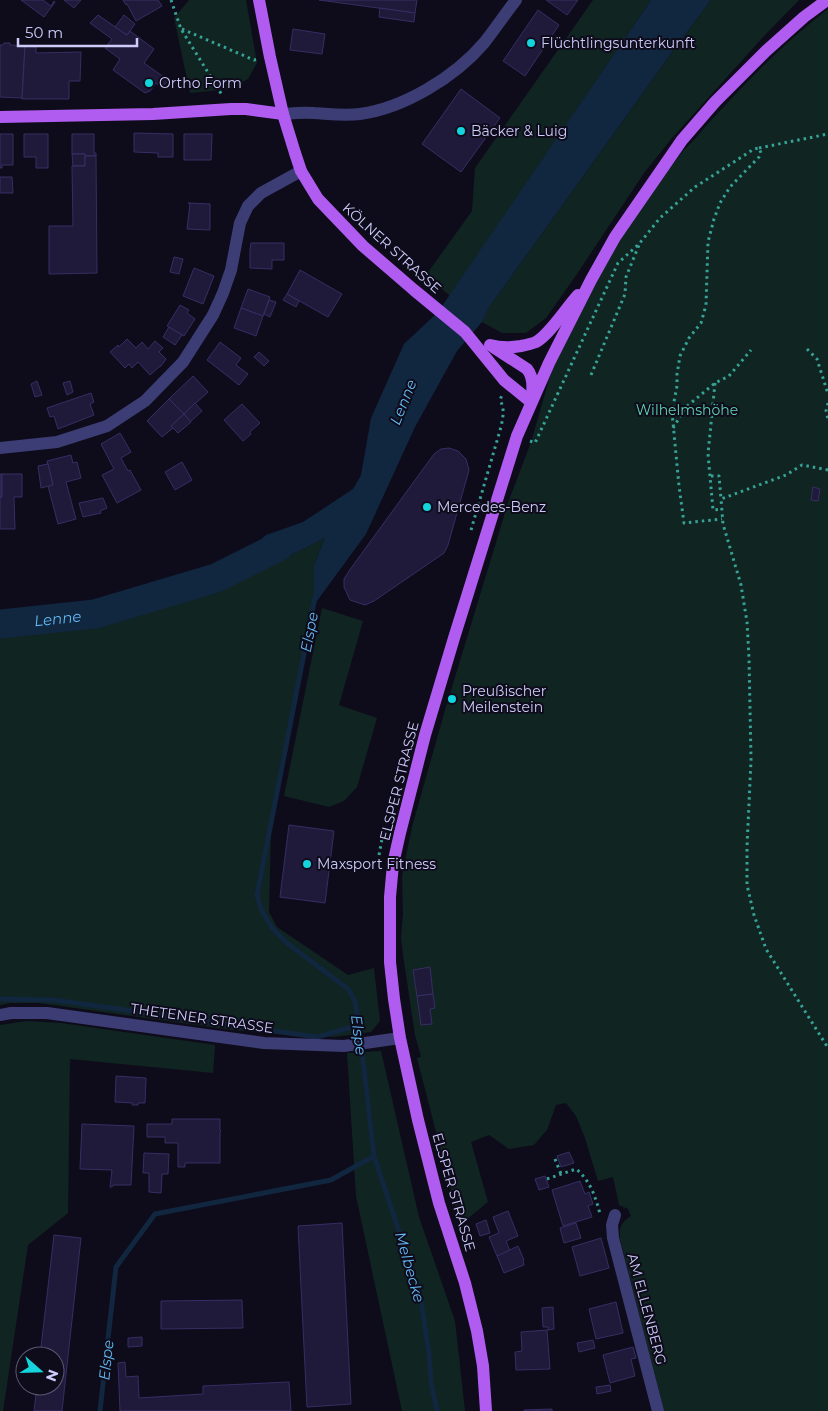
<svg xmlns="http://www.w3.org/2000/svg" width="828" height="1411" font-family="Montserrat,sans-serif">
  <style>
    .green { fill: #102422 }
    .water { fill: #11263f }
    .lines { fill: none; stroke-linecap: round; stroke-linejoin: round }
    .stream { stroke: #11263f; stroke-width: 5 }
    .river { stroke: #11263f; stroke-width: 29 }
    .building { fill: #1f1a3a; stroke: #362e64 }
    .path { stroke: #37a296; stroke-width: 3; stroke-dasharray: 2.5 4; stroke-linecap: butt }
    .street { stroke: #3c3d75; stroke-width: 12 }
    .primary { stroke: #b05cf0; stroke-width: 12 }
    .poi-dot { fill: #14d4dd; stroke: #0e0c1b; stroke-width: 2 }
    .labels { text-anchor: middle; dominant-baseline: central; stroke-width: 4; stroke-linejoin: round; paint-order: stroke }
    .poi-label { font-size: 14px; fill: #cdcbfa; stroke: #0e0c1b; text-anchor: start }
    .street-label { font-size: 14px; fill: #cdcbfa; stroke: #0e0c1b }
    .park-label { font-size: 14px; fill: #5fd2af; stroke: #0e0c1b }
    .water-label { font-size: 15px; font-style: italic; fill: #62b7f1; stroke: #0e0c1b }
  </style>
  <rect width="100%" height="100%" fill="#0e0c1b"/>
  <!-- green -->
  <g class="green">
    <path d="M189,0H246L257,63L248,79L230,89L190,93L174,18Z"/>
    <path d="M593,0H651L450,296L426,275L472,211L475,168Z"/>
    <path d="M711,0H799L764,36L672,138L644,173L577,274L546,318L526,333H502L482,322L490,306L673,51Z"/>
    <path d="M828,9V1411H664L620,1239C619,1226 621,1223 631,1216L628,1209L619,1205L613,1177L598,1181L585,1138L576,1116L566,1103L556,1105L547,1130L534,1145L509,1149L489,1135L471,1142L488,1202L460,1225L417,1058L421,1057L415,1035L403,955L401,937L403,914L402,876L412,827L445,710L508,503L531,442L555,359L628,222L683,151C696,139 705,126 717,114C752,76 787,40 828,9Z"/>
    <path d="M325,538L314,565V605L289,722L271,830L269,912L277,927L348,975L374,968L380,1021L371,1032L334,1037L232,1030L39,1003H11L0,1005V622L54,617L228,567L293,554Z"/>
    <path d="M322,608L363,621L339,705L377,718L357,787L344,801L329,807L284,796Z"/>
    <path d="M27,1021L61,1023L215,1045L213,1073L70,1059L68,1213L28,1245L3,1411H0V1025Z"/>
    <path d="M381,1051L419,1217L455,1321L465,1411H402L356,1196L347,1053Z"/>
  </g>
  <!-- water -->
  <path class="water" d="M651,0H711L673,51L490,306L482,322L457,351L415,427L366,534L314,605V565L325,538L293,554L228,567L266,535L303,522L353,489L361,475L371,418L404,344L438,312Z"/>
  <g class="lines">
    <!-- stream -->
    <g class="stream">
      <path d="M0,999L54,1000L317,1037L359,1025"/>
      <path d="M374,1156L420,1294L429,1353L431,1382L437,1411"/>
      <path d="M100,1411L116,1267L155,1214L331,1180L374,1156L359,1025L355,1001L348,989L287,943L272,928L261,909L257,895L315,597"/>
    </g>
    <!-- river -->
    <path class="river" id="s1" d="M0,624L95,614L216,578L280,546"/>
  </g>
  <!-- building -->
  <g class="building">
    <path d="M21,0H43L51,6L54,1L55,2L44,17Z"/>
    <path d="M64,0H81L74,8Z"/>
    <path d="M123,0H158L162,6L136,21L127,4L126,5Z"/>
    <path d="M319,0H417L415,13Z"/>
    <path d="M546,0H578L567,15Z"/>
    <path d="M380,8L415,13L414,22L379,17Z"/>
    <path d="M538,10L559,25L525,76L503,61Z"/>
    <path d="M98,15L127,35L130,31L154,49L144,63L168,80L162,88L156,83L150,91L145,93L113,70L120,59L105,48L112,39L90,23Z"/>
    <path d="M124,15L135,24L127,35L115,27Z"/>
    <path d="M293,29L325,34L322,54L290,50Z"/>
    <path d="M4,43H10V45L25,46L22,98L0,97V45H3Z"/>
    <path d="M25,46L36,47V53L81,52L80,81H69V99H22Z"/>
    <path d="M461,89L500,118L461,172L422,144Z"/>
    <path d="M134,133L173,134V157H158V153L134,152Z"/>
    <path d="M0,134H13V165H2V168H0Z"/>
    <path d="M24,134H48V168H36V157H24Z"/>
    <path d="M72,134H94V153H96V156H85V154H72Z"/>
    <path d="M184,134H212L211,160H184Z"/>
    <path d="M72,154H85V166H73Z"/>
    <path d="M85,156H96L97,273L49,274V226H73L72,166H85Z"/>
    <path d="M0,177H12L13,193H0Z"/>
    <path d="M188,203L210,204V230L187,229L190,204Z"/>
    <path d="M251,243H284V260H272V269L250,268V250Z"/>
    <path d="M174,257L183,259L179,274L170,272Z"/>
    <path d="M194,268L214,276L203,304L183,296Z"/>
    <path d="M300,270L342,294L328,317L287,294Z"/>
    <path d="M248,289L270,297L263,316L241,308Z"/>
    <path d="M287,294L299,301L296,307L283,300Z"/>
    <path d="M269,300L276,302L270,317L264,314Z"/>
    <path d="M180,305L189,310L187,313L195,319L184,336L167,326Z"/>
    <path d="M241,308L263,316L256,336L234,328Z"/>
    <path d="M169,327L182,335L175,345L163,337Z"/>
    <path d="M127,339L136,348L142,342L148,349L155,341L163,348L159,352L166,359L161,366L159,367L150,375L138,362L132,368L129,364L125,368L110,352L118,345L119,347Z"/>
    <path d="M220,342L241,358L236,365L248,374L239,385L207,360Z"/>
    <path d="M259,352L269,361L264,366L254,357Z"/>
    <path d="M193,376L208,392L184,414L169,399Z"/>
    <path d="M37,381L42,395L35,397L31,384Z"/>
    <path d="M70,381L73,392L67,395L63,383Z"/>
    <path d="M91,393L94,402L90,404L94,415L58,429L54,416L50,417L47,408Z"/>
    <path d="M169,399L184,414L171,426L173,428L162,437L147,421Z"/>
    <path d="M195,403L202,411L190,422L184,414Z"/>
    <path d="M242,404L260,423L250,432L251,434L243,441L224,420Z"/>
    <path d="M184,414L191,422L178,433L171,426Z"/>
    <path d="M120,433L131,452L121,458L128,471L130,470L141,490L117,503L102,475L114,469L101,444Z"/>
    <path d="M449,448L458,451L466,459L469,470L448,545L444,553L374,601L365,605L350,600L344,587V579L349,571L434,454L441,449Z"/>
    <path d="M71,455L73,463L77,462L81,478L66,482L76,519L58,524L48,486L53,485L47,461Z"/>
    <path d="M182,462L192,480L175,490L165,472Z"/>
    <path d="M48,464L53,485L41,488L38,466Z"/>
    <rect x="0" y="474" width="2" height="23"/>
    <path d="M2,474H22V497H14L15,529H0V497H2Z"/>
    <path d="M813,487L820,489L818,501L811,500Z"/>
    <path d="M103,498L107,508L100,511L101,513L83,517L79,503Z"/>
    <path d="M289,825L334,831L325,903L280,897Z"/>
    <path d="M430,967L433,994L417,996L413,970Z"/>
    <path d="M433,994L435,1008L430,1009L432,1024L421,1025L417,996Z"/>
    <path d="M116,1076L146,1078L145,1103H138V1105H132L133,1103L115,1102Z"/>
    <path d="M172,1119H220V1130L221,1131L220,1132V1163H185V1167H178V1143H165V1137H147V1124H172Z"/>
    <path d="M82,1124L134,1126L131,1185H113L112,1187H110L112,1170L80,1169Z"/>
    <path d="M569,1152L574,1163L561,1167L557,1156Z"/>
    <path d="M144,1153L169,1154L168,1174H162L161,1193L149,1192V1173H143Z"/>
    <path d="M545,1176L549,1187L539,1190L535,1179Z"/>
    <path d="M580,1181L585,1194L589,1192L593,1204L588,1206L592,1217L563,1226L552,1190Z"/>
    <path d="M508,1211L518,1236L506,1241L510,1251L497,1256L489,1237L499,1233L493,1217Z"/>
    <path d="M486,1220L490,1233L480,1236L476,1224Z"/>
    <path d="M342,1223L351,1404L307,1407L298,1226Z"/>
    <path d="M576,1223L581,1238L564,1243L560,1228Z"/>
    <path d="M54,1235L81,1238L62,1411H34L37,1386H55V1356H40Z"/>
    <path d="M601,1238L609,1268L580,1276L572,1247Z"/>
    <path d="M518,1246L524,1260L523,1261L524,1265L504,1273L497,1256Z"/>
    <path d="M242,1300L243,1328L161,1329V1301Z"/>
    <path d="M616,1302L623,1333L596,1339L589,1309Z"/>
    <path d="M553,1307L554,1329L548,1330V1327H543L542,1308Z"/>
    <path d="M547,1330L550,1369L516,1370L515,1352L522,1351L521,1332Z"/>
    <path d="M142,1337V1346L128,1347V1338Z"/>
    <path d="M593,1340L595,1348L579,1352L577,1343Z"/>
    <path d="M633,1347L636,1358L631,1359L635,1376L610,1383L603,1355Z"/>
    <path d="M125,1362L126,1377L138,1376L139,1398L203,1394V1386L289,1382L291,1411H120L118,1363Z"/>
    <path d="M610,1385L611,1391L597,1394L596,1387Z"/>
    <path d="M552,1409V1411H524V1410Z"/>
  </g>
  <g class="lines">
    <!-- path -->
    <g class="path">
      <path d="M171,0L181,29L222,95"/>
      <path d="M182,29L254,60L259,59"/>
      <path d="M759,148L828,134"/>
      <path d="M807,349L817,359L828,394"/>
      <path d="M591,375L625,294L626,277L639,245"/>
      <path d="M715,383L708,454L713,510L722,509"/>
      <path d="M828,403L826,411L828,419"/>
      <path d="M673,428L686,407L715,383L729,376L751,350"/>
      <path d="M530,441L535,443L618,263L639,244L660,218L695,187L754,149L759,148L761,153L759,157L730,187L720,203L714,219L708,242L706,305L701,323L689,338L680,356L677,374V386L672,412L679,486L684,523L722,519"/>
      <path d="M828,470L802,465L786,475L721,499L723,524L741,585L747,622L749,658L751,760L747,847V885L754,915L766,949L828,1048"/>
      <path d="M711,476H719L721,499"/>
      <path d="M471,530L501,427C503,417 505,409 500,400L502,395"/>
      <path d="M379,855L382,839L387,820"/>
      <path d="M555,1159L561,1174"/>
      <path d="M547,1179L576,1169C590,1180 596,1198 600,1214"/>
    </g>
    <!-- street -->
    <g class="street">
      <path d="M283,114C294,113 304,112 314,113C330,114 344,116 360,114C404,108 455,77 484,43C495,29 505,14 516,0"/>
      <path d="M0,448L57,442L107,426L145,401L183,362L213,315L223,293L231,270L240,223L248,206L261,193L301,171"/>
      <path d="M0,1015L11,1013H47L264,1043L344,1046L400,1038"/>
      <path d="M615,1215L612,1225L613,1238L658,1411"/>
    </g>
    <!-- primary -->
    <g class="primary">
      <path d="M259,0L270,57L283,114L295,153L301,171L318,199L363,246L414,290L465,332L504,380L531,402"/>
      <path d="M0,117L153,114L231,109H246L283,114"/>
      <path d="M490,345C501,348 509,348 521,346C526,345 531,344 536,342C550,334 566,308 578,295"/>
      <path d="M493,347L527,369C533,376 533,385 532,394"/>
      <path d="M486,1411L483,1366L477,1331L465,1283L439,1203L418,1120L400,1038L394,999L390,962V897L393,864L400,833L425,735L454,638L517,436L549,363L591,280L615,237L682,140L715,102L766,51L804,17L827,0"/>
    </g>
  </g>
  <!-- markers -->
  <g class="poi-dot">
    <circle cx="531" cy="43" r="5"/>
    <circle cx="149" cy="83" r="5"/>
    <circle cx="461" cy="131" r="5"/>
    <circle cx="427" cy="507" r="5"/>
    <circle cx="452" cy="699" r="5"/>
    <circle cx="307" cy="864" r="5"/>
  </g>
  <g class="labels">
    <!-- poi labels -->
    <g class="poi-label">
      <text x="541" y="43">Flüchtlingsunterkunft</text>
      <text x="159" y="83">Ortho Form</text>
      <text x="471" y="131">Bäcker &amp; Luig</text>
      <text x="437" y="507">Mercedes-Benz</text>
      <text x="462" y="691">Preußischer<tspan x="462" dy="16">Meilenstein</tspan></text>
      <text x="317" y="864">Maxsport Fitness</text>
    </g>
    <!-- street labels -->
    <g class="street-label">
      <text transform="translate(392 248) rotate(42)">KÖLNER STRASSE</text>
      <text transform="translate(399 781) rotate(-76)">ELSPER STRASSE</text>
      <text transform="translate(202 1018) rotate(8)">THETENER STRASSE</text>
      <text transform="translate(454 1192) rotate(74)">ELSPER STRASSE</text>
      <text transform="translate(647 1309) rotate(75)">AM ELLENBERG</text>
    </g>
    <!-- park labels -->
    <g class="park-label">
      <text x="687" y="410">Wilhelmshöhe</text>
    </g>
    <!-- water labels -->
    <g class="water-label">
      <text transform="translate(403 402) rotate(-68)">Lenne</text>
      <text stroke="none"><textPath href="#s1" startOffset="58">Lenne</textPath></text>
      <text transform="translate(309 632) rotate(-79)">Elspe</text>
      <text transform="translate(359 1035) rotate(83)">Elspe</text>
      <text transform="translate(410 1267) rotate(74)">Melbecke</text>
      <text transform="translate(106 1360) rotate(-84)">Elspe</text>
    </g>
  </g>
  <!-- north arrow -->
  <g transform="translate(40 1371) rotate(110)"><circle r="24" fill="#0e0c1b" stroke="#5a5874"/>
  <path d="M0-4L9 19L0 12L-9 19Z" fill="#14d4dd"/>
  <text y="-8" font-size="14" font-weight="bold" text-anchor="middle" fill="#cdcbfa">N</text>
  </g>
  <!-- scale -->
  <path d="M18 38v8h119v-8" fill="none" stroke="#cdcbfa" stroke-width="2.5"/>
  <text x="25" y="38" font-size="15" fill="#cdcbfa" stroke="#0e0c1b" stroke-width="4" paint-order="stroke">50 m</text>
</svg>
